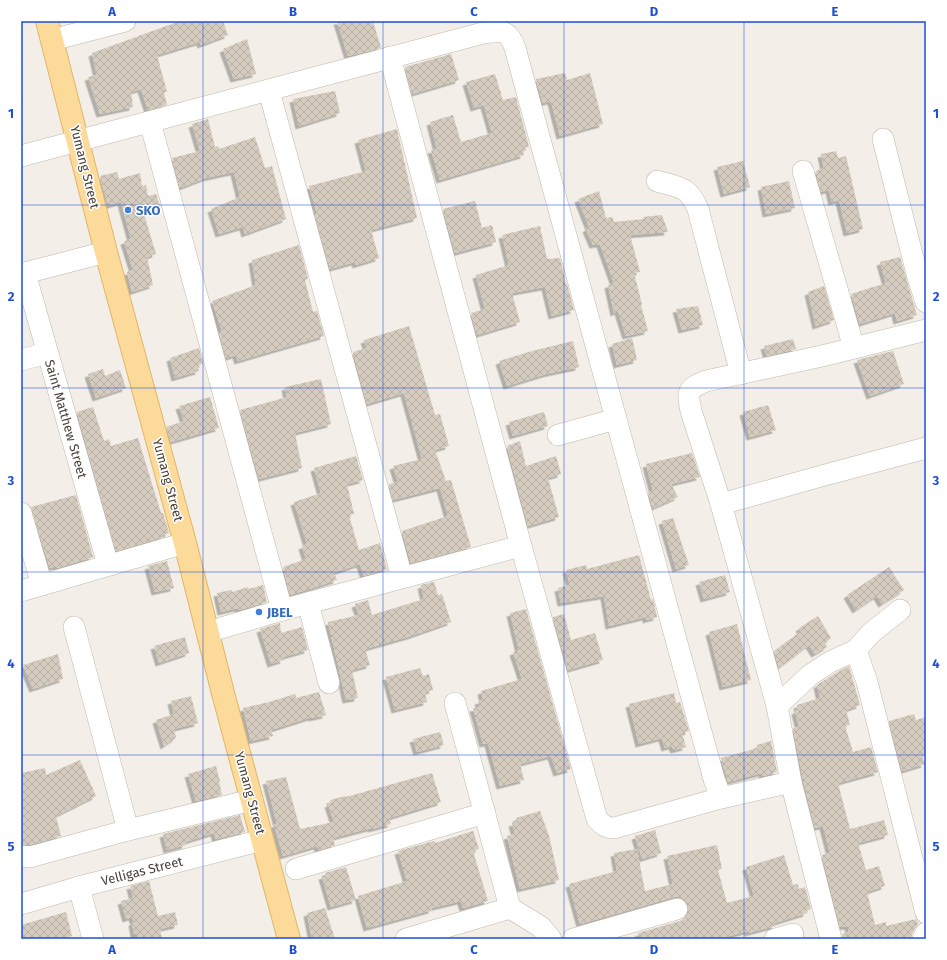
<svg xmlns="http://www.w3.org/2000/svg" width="947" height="960" font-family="'Fira Sans',sans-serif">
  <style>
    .building { fill: url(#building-cross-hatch); filter: url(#shadow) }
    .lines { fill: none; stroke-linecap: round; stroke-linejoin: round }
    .minor-casing { stroke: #bfb7ab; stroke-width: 22 }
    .major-casing { stroke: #e0b66a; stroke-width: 24 }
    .minor { stroke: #fff; stroke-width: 21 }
    .major { stroke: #fbda9a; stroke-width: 22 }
    .grid { fill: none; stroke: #1d4ed8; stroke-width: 1; stroke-opacity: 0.55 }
    .shop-dot { fill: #3f7fe0; stroke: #fff; stroke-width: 1.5 }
    .labels { text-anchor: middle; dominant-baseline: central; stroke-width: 3; stroke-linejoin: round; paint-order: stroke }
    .street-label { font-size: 13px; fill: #474037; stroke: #fff }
    .shop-label { font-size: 13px; font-weight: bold; fill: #366cbe; stroke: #fff; text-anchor: start }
    .neatline { fill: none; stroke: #1d4ed8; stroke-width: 1.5 }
    .grid-label { font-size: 13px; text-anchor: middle; font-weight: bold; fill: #1d4ed8 }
  </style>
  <defs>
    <pattern id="building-cross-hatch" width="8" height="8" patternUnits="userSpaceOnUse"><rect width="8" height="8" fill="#d5cbbe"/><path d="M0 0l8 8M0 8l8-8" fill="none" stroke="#b8afa4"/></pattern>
    <filter id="shadow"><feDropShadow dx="-3.5" dy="3.5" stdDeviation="0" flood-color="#0004"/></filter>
  </defs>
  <rect width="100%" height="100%" fill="#f3efe8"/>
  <!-- building -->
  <g class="building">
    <path d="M180,21H223L228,35L201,45L200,42L157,55L167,92H164L167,105L148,110L141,89L131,92L133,107L100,114L88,77L97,75L92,53Z"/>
    <path d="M337,21H373L381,48L348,56Z"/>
    <path d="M247,39L256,74L234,79L223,49Z"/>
    <path d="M451,54L459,80L412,94L405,67Z"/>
    <path d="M565,73L567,80L590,73L603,124L560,136L551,101L543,103L536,79Z"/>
    <path d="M495,74L503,100L516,97L529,147L523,148L524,155L440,180L431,150L437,149L430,122L453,115L461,142L492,133L484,105L474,108L466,82Z"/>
    <path d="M335,91L340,113L299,126L293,99Z"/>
    <path d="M208,119L215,147L218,146L219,149L255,137L265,168L272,166L286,219L245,234L243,227L219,234L211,209L240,197L234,172L206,178L180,188L172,158L200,151L192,124Z"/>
    <path d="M397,129L417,218L371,230L379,258L356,265L355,262L330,269L315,215L317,214L309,186L366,171L358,140Z"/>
    <path d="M836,151L838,158L846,156L863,229L847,233L839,200L832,202L829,190L821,192L816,171L824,168L821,154Z"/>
    <path d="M743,161L750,187L724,194L717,167Z"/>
    <path d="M117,172L119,179L140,173L142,186L146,185L148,196L156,194L161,209L144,214L156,254L147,257L153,285L132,292L127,272L133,270L124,241L131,239L121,202L108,206L100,176Z"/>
    <path d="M789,181L795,208L766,214L761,187Z"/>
    <path d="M599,191L606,218L612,217L614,222L644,219L643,217L662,215L668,232L630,235L640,272L634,273L642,304L641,305L648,331L626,336L618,311L614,313L608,285L614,283L600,244L593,245L586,229L589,227L578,199Z"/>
    <path d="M475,201L482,228L492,225L496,242L455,253L443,209Z"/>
    <path d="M540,226L547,259L560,258L566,284H567L574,310L552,316L545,287L512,293L520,322L477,335L471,313L485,309L476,275L509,265L502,235Z"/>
    <path d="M299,245L308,279L305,280L313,312L317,311L324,336L238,361L236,355L226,358L219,332L222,331L212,301L256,285L252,260Z"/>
    <path d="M900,257L917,315L897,321L895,313L860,324L851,294L886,283L880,262Z"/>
    <path d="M824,286L834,320L816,326L808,292Z"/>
    <path d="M698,306L703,325L682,330L676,309Z"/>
    <path d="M409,326L435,415L440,414L449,446L435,450L446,481L451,480L471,547L411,563L402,531L448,516L440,488L393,500L389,484L398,482L393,466L422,459L412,422L404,393L367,404L353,352L367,348L364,340Z"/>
    <path d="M632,338L637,360L617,365L612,344Z"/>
    <path d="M793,339L796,349L767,356L764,346Z"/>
    <path d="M573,341L579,367L546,374L507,386L499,361L532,351Z"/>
    <path d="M199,348L203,364L197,365L199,371L175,378L170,358Z"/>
    <path d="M893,351L904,384L870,396L857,360Z"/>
    <path d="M103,369L105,376L120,370L126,388L96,398L88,374Z"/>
    <path d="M321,379L331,424L295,433L302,468L259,479L240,410L287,397L285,387Z"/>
    <path d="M210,397L219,428L171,442L166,427L184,421L179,406Z"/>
    <path d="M768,405L776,430L750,437L743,412Z"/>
    <path d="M93,407L104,441L109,439L111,446L138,438L161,513H163L169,533L163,535V537L116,551L77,412Z"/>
    <path d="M544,412L548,426L513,436L509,422Z"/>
    <path d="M520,441L526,466L556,456L561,474L548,478L559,517L528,526L507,446Z"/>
    <path d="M692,453L700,477L671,484L678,497L653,508L648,493L653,491L646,464Z"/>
    <path d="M356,456L363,480L347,484L354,514L349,515L359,550L380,543L387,569L364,576L360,564L334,573L337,580L290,595L283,567L306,559L302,546L307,544L294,502L321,493L314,468Z"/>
    <path d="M76,495L93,557L57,568L56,566L50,568L31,507Z"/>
    <path d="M673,518L689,565L676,569L662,521Z"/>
    <path d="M639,555L651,600L653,599L657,617L646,620V617L609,626L604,596L561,603L558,588L570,585L566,570L586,565L587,569Z"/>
    <path d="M167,561L174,588L155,592L148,566Z"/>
    <path d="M889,567L904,590L882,604L877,596L856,610L847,595Z"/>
    <path d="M725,575L730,592L704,599L699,582Z"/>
    <path d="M434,582L438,595L442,594L451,622L411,636L365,649L370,665L352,670L358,698L346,700L328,622L359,615L355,604L368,600L372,615L424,599L421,585Z"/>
    <path d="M263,585L267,602L239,610L238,608L221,612L217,593L231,590L232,592L248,587L249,589Z"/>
    <path d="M526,609L571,769L557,773L551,756L520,764L524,780L500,786L488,743L483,744L473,708L480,707L478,701L483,700L481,691L522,679L513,652L519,650L510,613Z"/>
    <path d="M564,614L571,640L595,633L603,660L568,670L553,617Z"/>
    <path d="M818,616L831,638L825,643L827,647L815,654L809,645L779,668L774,651L801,631L799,628Z"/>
    <path d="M280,623L281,633L302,627L308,650L283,657L284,660L271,664L260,629Z"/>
    <path d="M737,624L751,680L723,687L709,632Z"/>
    <path d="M185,637L189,653L159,663L154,646Z"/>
    <path d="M58,654L63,679L33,689L23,665Z"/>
    <path d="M849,666L860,705L846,710L850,725L845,726L853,752L871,747L878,772L838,783L850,829L884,820L888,835L858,843L866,870L879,866L885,886L867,892L875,925L886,922V926L916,919L918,924L912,934L911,939H843L842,934L849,932L848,926L840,927L822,855L830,853L823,826L815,828L803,779L793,728L799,727L795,711L798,710L797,705L820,698L817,685L836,673Z"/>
    <path d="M420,668L423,676L429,674L433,690L425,692L427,702L395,710L386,677Z"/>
    <path d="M319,692L326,715L312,718V717L271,730L273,736L251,741L243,708L269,702L295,694L296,698Z"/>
    <path d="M674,693L676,703L680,702L689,731L682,733L686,747L674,750L672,746L665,748L662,738L639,744L629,704Z"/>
    <path d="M191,696L198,723L174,729L176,738L164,746L156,720L174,714L171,701Z"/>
    <path d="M914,714L916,720L926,717V755L922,756L925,764L902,771L889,721Z"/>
    <path d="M440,732L444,745L417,752L413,739Z"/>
    <path d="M771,741L777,772L763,776L762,773L728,782L721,758L758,748L757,745Z"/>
    <path d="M80,760L96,796L56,816L61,836L29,845L21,844V773L45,768L46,775Z"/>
    <path d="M216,766L220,781L219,782L222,795L196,801L188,774Z"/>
    <path d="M432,773L441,802L389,818L391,824L372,829L371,828L333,838L335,845L319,850L317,846L283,856L274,824H277L266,781L286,777L300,829L334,822L328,804L331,803L330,800L345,796L346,797Z"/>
    <path d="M540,811L549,836L559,880L520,889L507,836L515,834L512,823L517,822L516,818Z"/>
    <path d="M240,815L245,832L216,839L214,833L185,842L186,845L167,850L163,834Z"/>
    <path d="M655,830L661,853L642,859L635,836Z"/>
    <path d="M473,831L479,849L473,851L488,901L463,908L461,901L432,908V910L367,928L358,896L407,881L398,851L434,841L435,843Z"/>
    <path d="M717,845L722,869L718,870L727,903L754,896L746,867L784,855L793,885L798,884L799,889L805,887L811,909L806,911L807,913L775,923V926L748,933V931L718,939H640L638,933L680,921L686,917L689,912L688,905L685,900L680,897H674L580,924L569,884L617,871L614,853L637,849L645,891L673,884L667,856Z"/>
    <path d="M346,867L356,900L331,907L322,876L326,875L325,873Z"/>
    <path d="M149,881L158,916L175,912L178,925L160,929L162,939H138L137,934H134L132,922H134L132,917L126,919L121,901L133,898L130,886Z"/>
    <path d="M325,908L335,939H312L307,913Z"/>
    <path d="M66,912L72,936L63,939H21V925Z"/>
  </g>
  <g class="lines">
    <!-- minor casing -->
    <g class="minor-casing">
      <g id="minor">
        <path d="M52,40L125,21"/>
        <path d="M390,57L521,546L597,819C602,825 606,828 614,828L721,798L791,782"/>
        <path d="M269,91L402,577"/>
        <path d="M150,122L282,610"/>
        <path d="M883,139L917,274L926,302"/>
        <path d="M21,156L483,33C502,31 508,29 515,48L714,779L721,798"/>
        <path d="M803,171L854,348"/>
        <path d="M657,181C680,188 688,186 698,209L741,374"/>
        <path d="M25,273L108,565"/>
        <path d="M21,274L106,252"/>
        <path d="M21,360L47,353"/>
        <path d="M558,435L616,419"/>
        <path d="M721,504L825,475L926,448"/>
        <path d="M21,513L42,585"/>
        <path d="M21,591L185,543"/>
        <path d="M308,603L329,683"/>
        <path d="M900,610L871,633L856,650L867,682L926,913"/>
        <path d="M74,627L128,830"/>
        <path d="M208,632L282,610L521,546"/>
        <path d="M455,703L510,908L541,927L551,939"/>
        <path d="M777,706L810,675L830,662L856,650"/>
        <path d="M21,856L30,857L128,830L252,800"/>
        <path d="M296,869L485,813"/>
        <path d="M79,887L93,939"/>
        <path d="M21,904L79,887L262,840"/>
        <path d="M406,939L510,908"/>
        <path d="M573,939L677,909"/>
        <path d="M775,939L793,934"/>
        <path d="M831,939L791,782L777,706L721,504L691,411C687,391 687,389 706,381L822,356L926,330"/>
        <path d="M923,939L926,933"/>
      </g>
    </g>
    <!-- major casing -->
    <g class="major-casing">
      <path id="major" d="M47,21L106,252L185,543L224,697L289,939"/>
    </g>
    <!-- minor -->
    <use href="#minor" class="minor"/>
    <!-- major -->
    <use href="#major" class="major"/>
  </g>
  <!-- grid -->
  <path class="grid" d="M203,21V939M383,21V939M564,21V939M744,21V939M21,205H926M21,388H926M21,572H926M21,755H926"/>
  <!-- markers -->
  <g class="shop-dot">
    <circle cx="128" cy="210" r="4"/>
    <circle cx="259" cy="612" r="4"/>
  </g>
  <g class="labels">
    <!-- street labels -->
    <g class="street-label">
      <text transform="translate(85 167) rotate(76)">Yumang Street</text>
      <text transform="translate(66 419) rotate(74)">Saint Matthew Street</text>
      <text transform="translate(168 480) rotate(75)">Yumang Street</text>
      <text transform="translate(250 793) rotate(75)">Yumang Street</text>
      <text transform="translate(142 871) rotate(-14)">Velligas Street</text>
    </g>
    <!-- shop labels -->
    <g class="shop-label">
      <text x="136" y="210">SKO</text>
      <text x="267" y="612">JBEL</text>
    </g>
  </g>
  <!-- border -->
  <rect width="947" height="960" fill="none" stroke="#ffffff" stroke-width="44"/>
  <rect x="22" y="22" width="903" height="916" class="neatline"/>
  <g class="grid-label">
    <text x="112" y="16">A</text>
    <text x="293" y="16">B</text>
    <text x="474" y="16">C</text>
    <text x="654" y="16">D</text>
    <text x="835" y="16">E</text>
    <text x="11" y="118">1</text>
    <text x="936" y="118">1</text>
    <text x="11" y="301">2</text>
    <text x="936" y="301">2</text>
    <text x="11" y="485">3</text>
    <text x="936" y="485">3</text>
    <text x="11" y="668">4</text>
    <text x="936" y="668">4</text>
    <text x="11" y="851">5</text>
    <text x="936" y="851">5</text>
    <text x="112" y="954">A</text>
    <text x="293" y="954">B</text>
    <text x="474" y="954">C</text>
    <text x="654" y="954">D</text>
    <text x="835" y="954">E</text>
  </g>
</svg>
